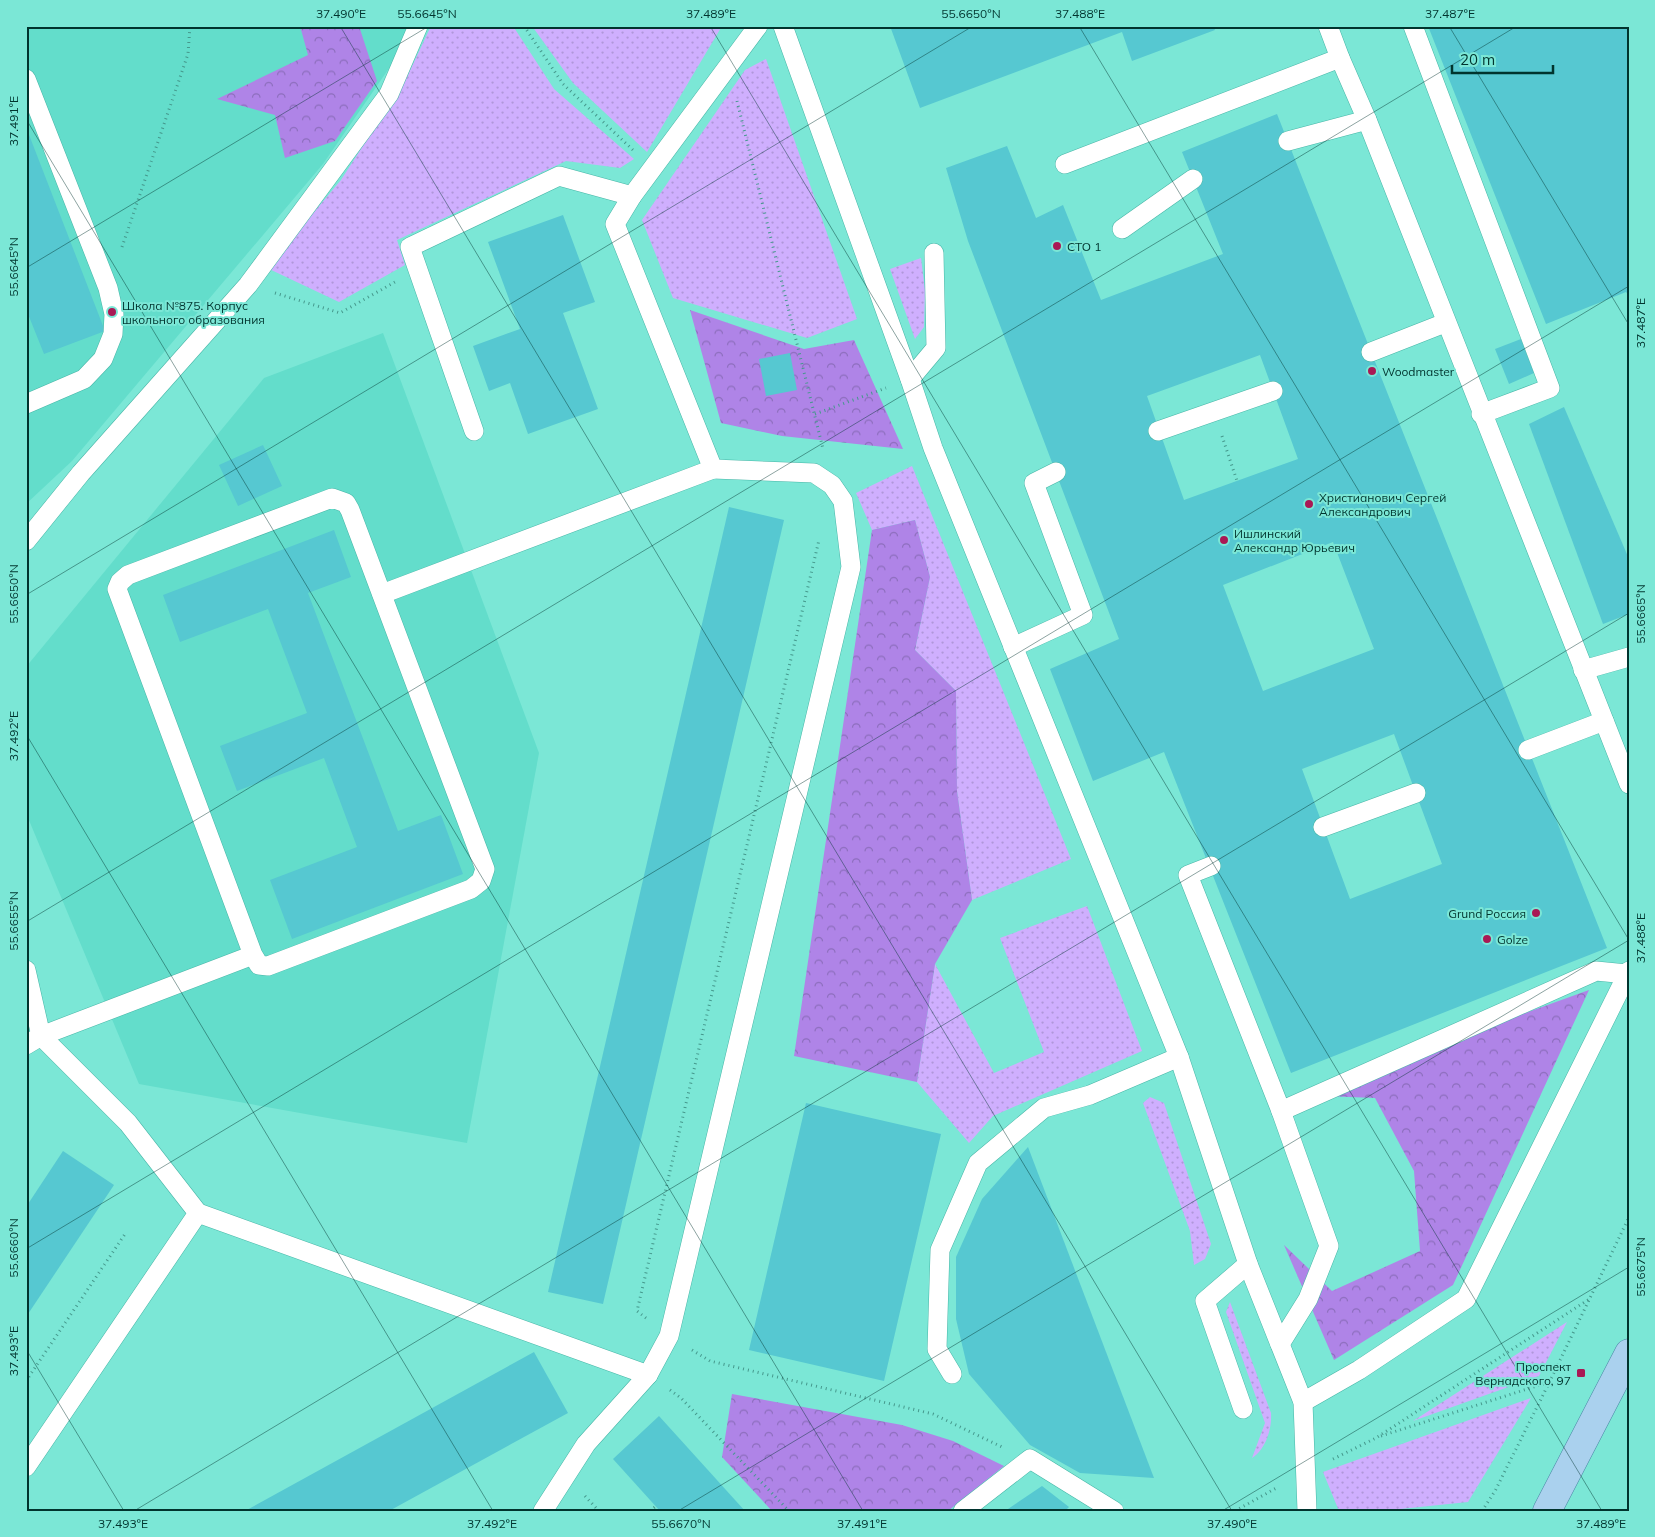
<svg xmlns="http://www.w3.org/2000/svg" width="1655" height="1537" font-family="Mulish,sans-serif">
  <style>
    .built { fill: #63ddcb }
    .grass { fill: url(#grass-dots) }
    .forest { fill: url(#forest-crowns) }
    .building { fill: #56c8d1; fill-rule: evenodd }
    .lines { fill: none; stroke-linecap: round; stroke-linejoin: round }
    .service-casing { stroke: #47b6a7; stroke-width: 20 }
    .primary-casing { stroke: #4a86a4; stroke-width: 29 }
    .path { stroke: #45988c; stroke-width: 3; stroke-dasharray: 1 4; stroke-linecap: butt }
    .service { stroke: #fff; stroke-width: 19 }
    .primary { stroke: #aad1ee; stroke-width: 28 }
    .ticks { fill: none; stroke: #01342e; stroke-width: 1; stroke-opacity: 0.45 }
    .poi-dot { fill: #a91955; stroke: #7be7d6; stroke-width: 2 }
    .labels { text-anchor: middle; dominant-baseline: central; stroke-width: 4; stroke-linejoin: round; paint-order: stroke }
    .poi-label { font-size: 12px; fill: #01342e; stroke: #7be7d6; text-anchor: start }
    .neatline { fill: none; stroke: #01342e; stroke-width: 2 }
    .ticks-label { font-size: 12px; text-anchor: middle; fill: #01342e }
  </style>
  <defs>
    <pattern id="grass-dots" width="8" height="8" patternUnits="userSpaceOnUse" patternTransform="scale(1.25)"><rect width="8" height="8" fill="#cfaffe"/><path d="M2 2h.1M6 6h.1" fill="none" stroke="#b097da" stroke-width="1.8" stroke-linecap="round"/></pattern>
    <pattern id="forest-crowns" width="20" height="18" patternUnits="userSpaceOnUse" patternTransform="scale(1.25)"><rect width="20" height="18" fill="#af84e7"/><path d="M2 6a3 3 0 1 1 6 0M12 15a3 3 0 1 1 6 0" fill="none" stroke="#8c6dbc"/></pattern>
  </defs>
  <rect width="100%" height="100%" fill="#7be7d6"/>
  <!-- built -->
  <g class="built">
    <path d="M26,26H408L392,64L323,164L72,461L26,504Z"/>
    <path d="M383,333L539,753L467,1143L139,1084L26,813V667L264,378Z"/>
  </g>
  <!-- grass -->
  <g class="grass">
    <path d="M431,26H513L554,89L634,159L620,168L566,161L397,240L405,265L339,302L267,268L341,180L406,79Z"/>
    <path d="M532,26H722L647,152L573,83Z"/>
    <path d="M766,59L857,319L807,338L673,298L642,220L745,70Z"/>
    <path d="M921,258L925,290L924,327L915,339L890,269Z"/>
    <path d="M912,466L1071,859L972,900L957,791L956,691L915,650L930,577L915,520L872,530L856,493Z"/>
    <path d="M1087,906L1142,1051L993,1116L969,1143L917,1082L935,964L994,1073L1044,1052L1000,938Z"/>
    <path d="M1150,1097L1164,1103L1211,1244L1205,1259L1194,1265L1190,1231L1143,1103Z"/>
    <path d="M1230,1302L1271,1413C1272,1429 1266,1449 1252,1458L1265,1423L1226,1312Z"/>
    <path d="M1567,1322L1539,1376L1413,1421Z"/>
    <path d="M1531,1398L1468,1502L1381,1511H1339L1323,1472Z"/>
  </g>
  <!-- forest -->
  <g class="forest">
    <path d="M300,26H359L377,81L335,141L285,158L275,115L217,99L308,55Z"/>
    <path d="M690,310L804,349L854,340L903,449L782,436L721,423Z"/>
    <path d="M915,520L930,577L915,650L956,691L957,791L972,900L935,964L917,1082L794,1056L872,530Z"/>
    <path d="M1589,990L1453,1285L1334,1360L1284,1245L1332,1291L1420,1251L1414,1171L1375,1098L1299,1095Z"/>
    <path d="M732,1394L902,1425L953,1441L1004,1466L948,1511H772L722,1457Z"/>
  </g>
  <!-- building -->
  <g class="building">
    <path d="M890,26H1213L1215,30L1132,61L1122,32L920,108Z"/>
    <path d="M1428,26H1629V296L1626,292L1546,324Z"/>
    <path d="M1277,114L1607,948L1291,1073L1164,752L1093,781L1050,669L1119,639L968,241L946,168L1007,146L1036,218L1063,205L1101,300L1223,254L1182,152ZM1260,355L1298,459L1184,500L1147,396ZM1333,542L1374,649L1263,691L1223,585ZM1394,734L1442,864L1350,899L1302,769Z"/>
    <path d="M26,127L105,331L44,354L26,309Z"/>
    <path d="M563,215L595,302L563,313L598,409L528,434L510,383L489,391L473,346L520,329L488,242Z"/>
    <path d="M1521,339L1534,373L1509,384L1495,349Z"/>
    <path d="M790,353L797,390L766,396L759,359Z"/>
    <path d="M1564,407L1629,559V614L1603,624L1529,424Z"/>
    <path d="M263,445L282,486L238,506L219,465Z"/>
    <path d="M729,507L784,520L603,1304L548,1292Z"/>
    <path d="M334,530L351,577L308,593L398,831L441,815L463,874L292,939L270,880L357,847L324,758L237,791L220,746L307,713L268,609L180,642L163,595Z"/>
    <path d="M806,1103L941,1134L884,1381L749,1350Z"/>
    <path d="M1028,1147L1154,1478L1080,1473L1030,1445L969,1374L956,1319V1257L982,1199Z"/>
    <path d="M63,1151L114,1185L26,1317V1207Z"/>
    <path d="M534,1352L568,1413L389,1511H245Z"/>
    <path d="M659,1416L745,1511H660L613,1459Z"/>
    <path d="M1042,1486L1069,1507L1065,1511H1005Z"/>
  </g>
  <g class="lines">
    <!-- service casing -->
    <g class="service-casing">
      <g id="service">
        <path d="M783,26L910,379L933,448L1179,1057L1248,1264L1303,1402L1307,1511"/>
        <path d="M1413,26L1550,388L1481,414"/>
        <path d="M1340,58L1367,120"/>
        <path d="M26,79L108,288L114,314L113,334L103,359L84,379L26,404"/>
        <path d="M1288,141L1367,120L1629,784"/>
        <path d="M1065,164L1340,58L1328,26"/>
        <path d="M1122,229L1193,179"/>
        <path d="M1371,352L1445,323"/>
        <path d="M910,379L936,348L934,253"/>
        <path d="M474,431L410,247L559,176L632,196"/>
        <path d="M1158,431L1273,391"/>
        <path d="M26,541L81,473L248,285L389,94L418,26"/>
        <path d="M382,594L713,469"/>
        <path d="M1013,647L1083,615L1034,483L1056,472"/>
        <path d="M1583,670L1629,657"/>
        <path d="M1528,750L1604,721"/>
        <path d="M1323,827L1416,793"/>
        <path d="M1211,866L1188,875L1281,1111L1596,971L1627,974"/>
        <path d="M26,970L41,1036L128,1123L198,1213L26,1467"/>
        <path d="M26,1045L41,1036L253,955L117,589L120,582L128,575L332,498L346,503L350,510L485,869L481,881L471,889L268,966L259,965L253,955"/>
        <path d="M198,1213L648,1375L586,1444L543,1511"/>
        <path d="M1280,1344L1308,1299L1329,1246L1281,1111"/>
        <path d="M952,1374L937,1349L940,1250L978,1163L1044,1108L1090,1095L1179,1057"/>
        <path d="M648,1375L669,1336L851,567L843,501L832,485L814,473L713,469L615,224L632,196L758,26"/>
        <path d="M1303,1402L1359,1370L1466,1299L1629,971"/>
        <path d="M1243,1409L1205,1301L1248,1264"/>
        <path d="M963,1511L1030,1459L1114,1511"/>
      </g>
    </g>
    <!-- primary casing -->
    <g class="primary-casing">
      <path id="primary" d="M1547,1511L1629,1353"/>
    </g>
    <!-- path -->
    <g class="path">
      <path d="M524,26L563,84L634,151"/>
      <path d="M737,101L823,449"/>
      <path d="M122,247L188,54L190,26"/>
      <path d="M275,293L340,313L395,282"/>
      <path d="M815,414L886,388"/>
      <path d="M1222,436L1237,481"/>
      <path d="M646,1318L637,1311L819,540"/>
      <path d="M692,1350L710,1361L933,1414L1002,1447"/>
      <path d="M26,1381L125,1234"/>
      <path d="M670,1390L681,1398L789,1511"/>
      <path d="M1381,1436L1549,1382"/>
      <path d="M1333,1459L1376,1438L1591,1298"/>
      <path d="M585,1496L599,1511"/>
      <path d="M650,1511L656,1506"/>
      <path d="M1235,1511L1278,1487"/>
      <path d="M1482,1511L1495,1491L1550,1381L1629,1217"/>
    </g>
    <!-- service -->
    <use href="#service" class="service"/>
    <!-- primary -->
    <use href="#primary" class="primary"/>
  </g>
  <!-- ticks -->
  <path class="ticks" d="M340,26L1232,1511M710,26L1602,1511M1079,26L1629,940M1449,26L1629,325M26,119L863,1511M26,268L429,26M26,595L973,26M26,734L493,1511M26,922L1517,26M26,1249L1629,286M26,1349L124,1511M134,1511L1629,613M678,1511L1629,940M1222,1511L1629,1267"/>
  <!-- markers -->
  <g class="poi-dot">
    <circle cx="1057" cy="246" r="5"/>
    <circle cx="112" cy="312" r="5"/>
    <circle cx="1372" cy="371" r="5"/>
    <circle cx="1309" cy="504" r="5"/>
    <circle cx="1224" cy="540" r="5"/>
    <circle cx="1536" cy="913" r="5"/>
    <circle cx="1487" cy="939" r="5"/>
    <rect x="1576" y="1368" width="10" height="10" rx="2.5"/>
  </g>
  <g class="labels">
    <!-- poi labels -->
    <g class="poi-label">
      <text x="1067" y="246">СТО 1</text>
      <text x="122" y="305">Школа №875. Корпус<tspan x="122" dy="14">школьного образования</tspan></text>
      <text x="1382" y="371">Woodmaster</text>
      <text x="1319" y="497">Христианович Сергей<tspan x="1319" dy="14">Александрович</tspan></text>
      <text x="1234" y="533">Ишлинский<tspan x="1234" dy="14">Александр Юрьевич</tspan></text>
      <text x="1526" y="913" text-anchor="end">Grund Россия</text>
      <text x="1497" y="939">Golze</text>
      <text x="1571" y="1366" text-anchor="end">Проспект<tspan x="1571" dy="14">Вернадского, 97</tspan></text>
    </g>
  </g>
  <!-- border -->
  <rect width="1655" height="1537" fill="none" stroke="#7be7d6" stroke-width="55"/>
  <!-- scale -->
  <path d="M1452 65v8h101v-8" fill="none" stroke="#01342e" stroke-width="2.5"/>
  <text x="1460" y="65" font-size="15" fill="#01342e" stroke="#7be7d6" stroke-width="4" paint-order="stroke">20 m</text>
  <rect x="28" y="28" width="1600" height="1482" class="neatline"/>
  <g class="ticks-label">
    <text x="341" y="18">37.490°E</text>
    <text x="427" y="18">55.6645°N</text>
    <text x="711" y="18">37.489°E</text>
    <text x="971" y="18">55.6650°N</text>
    <text x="1080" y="18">37.488°E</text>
    <text x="1450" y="18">37.487°E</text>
    <text transform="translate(14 121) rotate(-90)" y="4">37.491°E</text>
    <text transform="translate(14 267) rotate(-90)" y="4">55.6645°N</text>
    <text transform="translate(1641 323) rotate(-90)" y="4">37.487°E</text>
    <text transform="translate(14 594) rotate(-90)" y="4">55.6650°N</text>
    <text transform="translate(1641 614) rotate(-90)" y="4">55.6665°N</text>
    <text transform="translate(14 736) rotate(-90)" y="4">37.492°E</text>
    <text transform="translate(14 921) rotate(-90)" y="4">55.6655°N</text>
    <text transform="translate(1641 938) rotate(-90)" y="4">37.488°E</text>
    <text transform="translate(14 1248) rotate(-90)" y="4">55.6660°N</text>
    <text transform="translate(1641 1267) rotate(-90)" y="4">55.6675°N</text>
    <text transform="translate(14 1351) rotate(-90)" y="4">37.493°E</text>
    <text x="123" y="1528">37.493°E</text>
    <text x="492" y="1528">37.492°E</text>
    <text x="681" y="1528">55.6670°N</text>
    <text x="862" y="1528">37.491°E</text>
    <text x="1232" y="1528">37.490°E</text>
    <text x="1601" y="1528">37.489°E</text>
  </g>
</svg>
